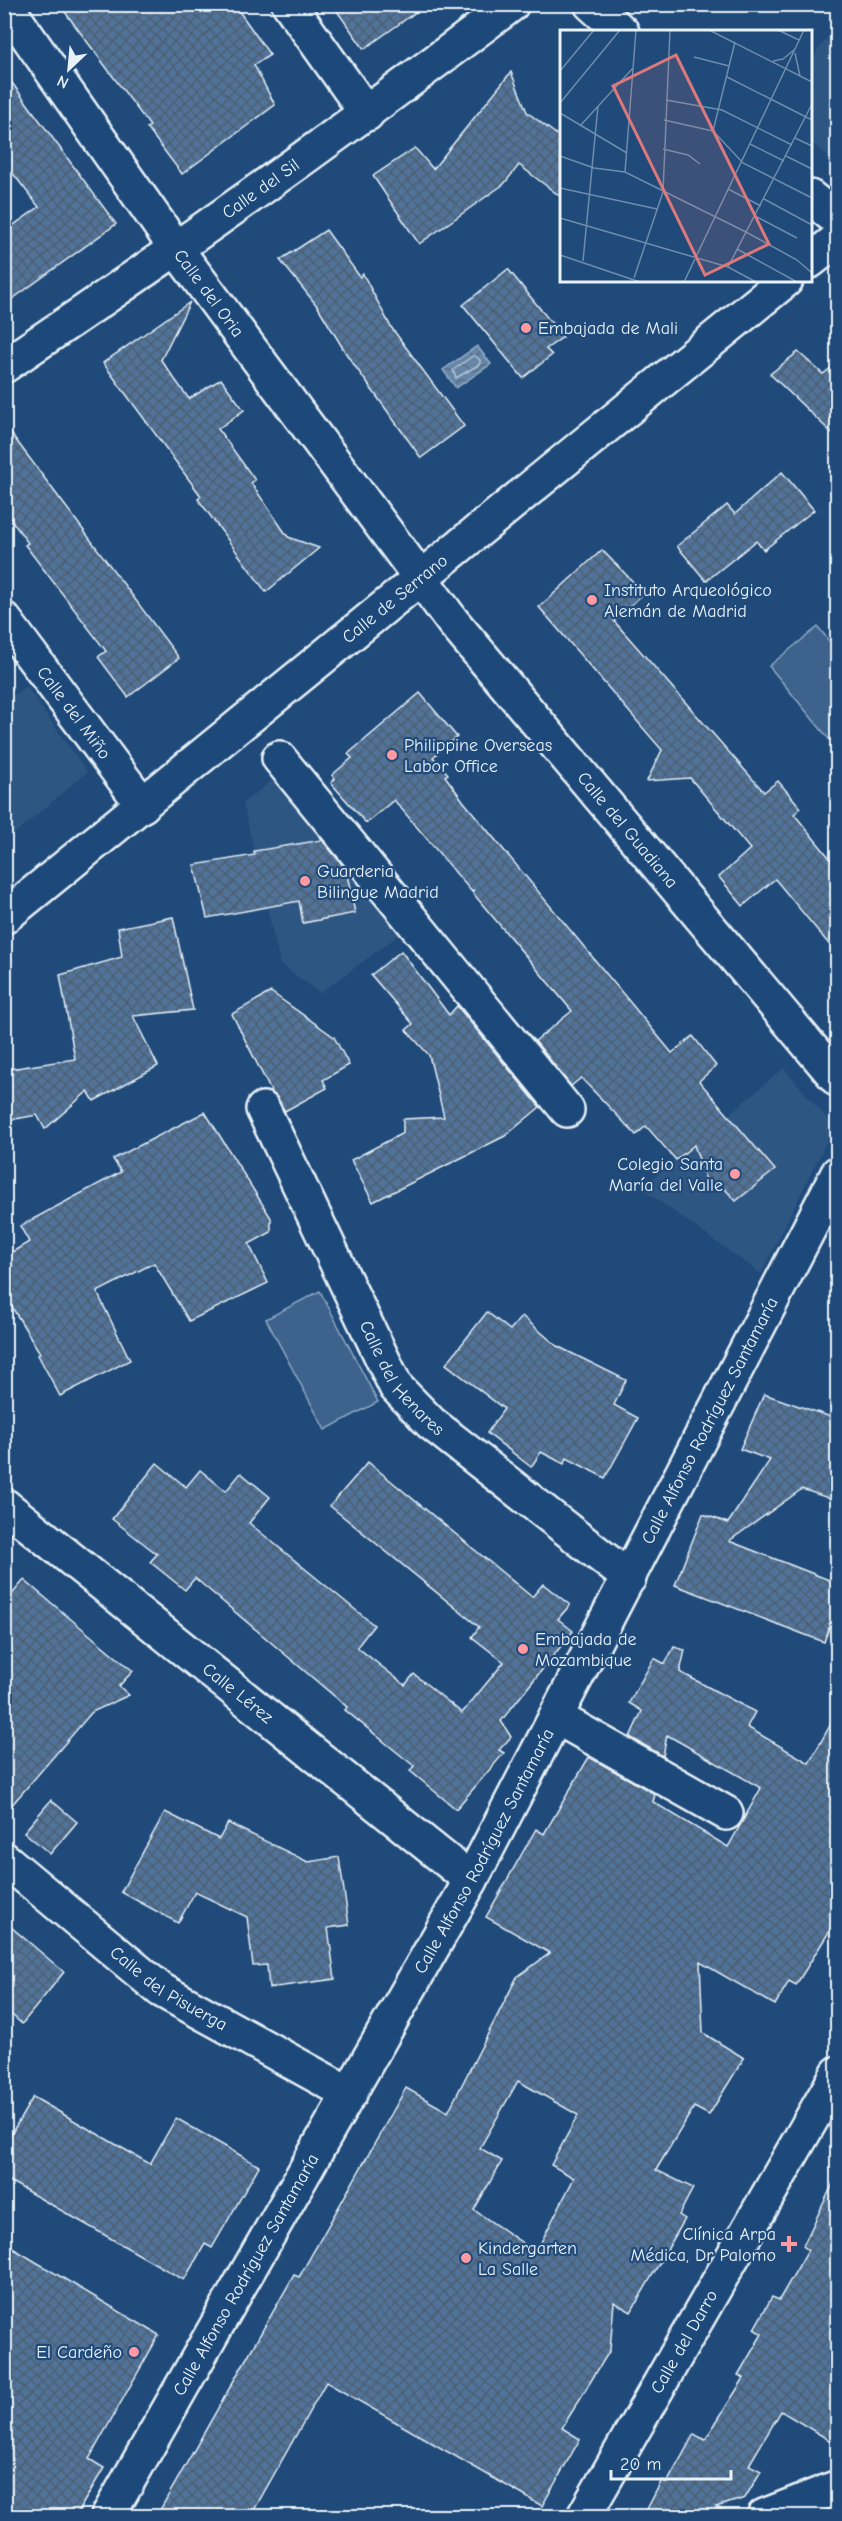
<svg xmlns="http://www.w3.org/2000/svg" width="842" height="2521" font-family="'Comic Neue',sans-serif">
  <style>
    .built { fill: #2e5683 }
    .park { fill: #3c628c; stroke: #92aac2; stroke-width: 1.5 }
    .water { fill: url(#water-waves); stroke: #9ab0c7; stroke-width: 1.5 }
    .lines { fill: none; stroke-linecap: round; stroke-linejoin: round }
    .shore { stroke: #b4c6d8; stroke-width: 1.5 }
    .building { fill: url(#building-cross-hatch); stroke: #e8f1f8; stroke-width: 1.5; fill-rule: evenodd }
    .street-casing { stroke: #e8f1f8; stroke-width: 38 }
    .secondary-casing { stroke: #e8f1f8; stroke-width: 38 }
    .street { stroke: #1f4a7a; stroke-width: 33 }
    .secondary { stroke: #1f4a7a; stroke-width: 33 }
    .poi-dot { fill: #ff9aa2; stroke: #1f4a7a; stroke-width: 2 }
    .labels { text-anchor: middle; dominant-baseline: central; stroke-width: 4.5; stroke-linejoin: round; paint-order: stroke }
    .street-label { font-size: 18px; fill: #e8f1f8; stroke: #1f4a7a }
    .poi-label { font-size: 18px; fill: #e8f1f8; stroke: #1f4a7a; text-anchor: start }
    .inset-road { fill: none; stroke: #6f8dac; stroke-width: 1.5 }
    .view { fill: #dd787b; fill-opacity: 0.15; stroke: #dd787b; stroke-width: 3 }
    .inset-edge { fill: none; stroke: #e8f1f8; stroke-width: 3 }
  </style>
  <defs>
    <pattern id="water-waves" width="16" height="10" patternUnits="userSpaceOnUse" patternTransform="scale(1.5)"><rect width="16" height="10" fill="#6685a7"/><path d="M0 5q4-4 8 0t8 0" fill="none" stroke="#596d82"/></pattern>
    <pattern id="building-cross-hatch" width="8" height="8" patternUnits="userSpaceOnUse" patternTransform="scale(1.5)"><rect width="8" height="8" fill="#517399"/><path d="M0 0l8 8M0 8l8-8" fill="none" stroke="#4c5e72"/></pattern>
  </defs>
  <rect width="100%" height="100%" fill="#1f4a7a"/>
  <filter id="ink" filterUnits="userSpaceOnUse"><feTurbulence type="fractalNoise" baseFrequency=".0167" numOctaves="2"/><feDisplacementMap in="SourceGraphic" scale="12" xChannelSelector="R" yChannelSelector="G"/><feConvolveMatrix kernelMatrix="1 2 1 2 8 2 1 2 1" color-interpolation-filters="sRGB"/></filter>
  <g filter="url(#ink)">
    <!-- built -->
    <g class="built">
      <path d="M837,25V163L810,142L811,59Z"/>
      <path d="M26,686L87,772L5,842V702Z"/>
      <path d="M279,775L406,930L320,993L280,964L243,803Z"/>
      <path d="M784,1068L834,1127L761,1274L641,1188Z"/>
    </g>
    <!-- park -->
    <g class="park">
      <path d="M818,627L837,651V749L769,666Z"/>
      <path d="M320,1291L378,1402L325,1430L266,1319Z"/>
    </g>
    <!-- water -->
    <path class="water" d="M477,346L491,364L456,388L443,370Z"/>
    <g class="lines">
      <!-- shore -->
      <path class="shore" d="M474,355L480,360V364L456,378L453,370Z"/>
    </g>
    <!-- building -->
    <g class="building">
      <path d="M59,4H234L270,55L254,65L275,105L182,174L147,128L150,126Z"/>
      <path d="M332,4H427L364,49Z"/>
      <path d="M4,72L116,224L4,305V232L39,207L4,162Z"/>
      <path d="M511,72L527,112L561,138V197L519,165L504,184L419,244L373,176L415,148L433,169Z"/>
      <path d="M326,230L360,277L363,274L391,327L464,426L421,458L347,355L318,307L280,260Z"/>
      <path d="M508,269L563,337L546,349L552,355L523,378L463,305Z"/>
      <path d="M190,302L161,360L189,399L221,379L244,410L218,429L255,480L251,483L288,537L319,548L266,592L198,499L201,496L103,363Z"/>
      <path d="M798,352L823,374L837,364V438L770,374Z"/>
      <path d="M4,424L179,658L128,697L98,657L106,651L25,545L28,543L4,510Z"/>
      <path d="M782,472L814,510L764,550L756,541L706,581L677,546L727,505L735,514Z"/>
      <path d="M602,550L644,593L614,621L764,792L778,781L801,808L794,814L837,867V954L775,879L743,906L719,877L750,849L690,778L647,781L662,750L539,607Z"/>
      <path d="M420,693L457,737L433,757L448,774L445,776L464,802L672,1053L693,1036L716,1066L699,1081L775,1170L736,1201L725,1189H709L694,1145L676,1160L646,1126L636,1135L581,1078L571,1086L535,1041L572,1011L472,892L474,890L471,891L394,800L366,823L331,783L335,779L332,775L352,758L348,754Z"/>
      <path d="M322,840L346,869L355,913L303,923L299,901L207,918L194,865L255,855L254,851Z"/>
      <path d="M173,917L193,1010L133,1016L158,1066L94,1101L88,1091L45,1129L37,1115L4,1121V1070L75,1059L60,975L122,957L118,928Z"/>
      <path d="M401,951L449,1015L457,1006L540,1107L505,1136L373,1202L351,1160L403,1133V1119L444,1117L429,1055L406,1030L413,1024L371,975Z"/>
      <path d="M271,992L334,1037L349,1065L323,1080L327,1088L285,1111L272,1093L232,1014Z"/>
      <path d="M205,1112L271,1218V1232L249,1244L268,1283L189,1321L154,1263L97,1292L130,1360L60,1396L38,1355L40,1353L4,1294V1257L29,1242L20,1226L121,1172L113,1159Z"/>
      <path d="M487,1312L510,1330L522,1316L557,1346L626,1380L614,1405L638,1418L605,1478L567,1458L564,1464L541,1452L531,1467L487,1433L504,1409L446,1364Z"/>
      <path d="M764,1394L837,1419V1501L802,1489L729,1541L837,1583V1606L824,1642L675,1585L703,1514L728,1523L770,1460L740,1449Z"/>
      <path d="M368,1462L532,1597L543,1584L570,1605L558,1619L573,1631L501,1721L511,1737L499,1750L504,1753L456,1809L410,1771L414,1766L345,1710L347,1707L195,1578L185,1590L150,1562L157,1554L112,1519L157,1463L186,1487L200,1470L226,1491L241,1473L270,1497L249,1523L374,1625L357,1647L405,1685L414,1674L462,1713L504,1662L472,1637L479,1627L330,1506Z"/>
      <path d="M24,1580L133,1671L119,1686L129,1695L92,1712L4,1814V1604Z"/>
      <path d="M674,1647L685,1650L680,1672L755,1712L747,1727L809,1763L837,1713V1919L796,1985L789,1981L775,2005L700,1962L703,2033L744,2058L709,2115L694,2107L656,2170L693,2188L679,2215L685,2219L631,2312L614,2302L610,2350L562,2428L580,2439L542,2506L326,2382L250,2517H156L294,2275L299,2277L406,2088L448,2112L517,1977L550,1953L486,1917L536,1829L544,1834L589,1757L655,1794L653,1802L728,1847L761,1788L667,1735L663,1756L630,1737L642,1711L629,1703L654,1658L665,1664ZM518,2081L578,2115L551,2165L574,2178L536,2252L474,2210L502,2161L480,2148Z"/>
      <path d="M51,1800L77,1822L50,1854L24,1832Z"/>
      <path d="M165,1812L219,1839L228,1823L308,1862L339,1857L349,1925L328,1928L335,1979L269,1988L267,1965L253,1966L247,1917L195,1892L178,1923L121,1892Z"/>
      <path d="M4,1921L64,1972L22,2024L4,2008Z"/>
      <path d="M33,2097L150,2164L176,2118L259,2166L212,2248L205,2244L184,2280L4,2178V2146Z"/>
      <path d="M837,2175V2445L781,2411L749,2465L761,2471L745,2498L716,2507L736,2517H643L662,2480L667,2483L694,2434L705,2440L744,2378L738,2375L762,2334L754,2329L772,2297L779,2300L808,2250L803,2246Z"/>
      <path d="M4,2243L159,2335L89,2459L104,2468L75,2517H4Z"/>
    </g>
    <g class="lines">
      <!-- street casing -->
      <g class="street-casing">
        <g id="street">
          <path id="s1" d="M5,4L177,250L453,622L838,1080"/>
          <path d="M289,4L367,114"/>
          <path d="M591,4L622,32"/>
          <path d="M810,197L838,220"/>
          <path id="s2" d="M4,366C177,250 346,130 512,4"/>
          <path id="s3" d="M4,619L143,805"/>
          <path d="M279,758L567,1110"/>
          <path id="s4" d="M263,1109L396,1387L431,1423L629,1578"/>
          <path id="s5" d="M4,1505L471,1880"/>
          <path d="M556,1717L726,1813"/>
          <path id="s6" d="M4,1859L161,1990L350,2094"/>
          <path id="s7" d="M108,2516L471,1880L838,1173"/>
          <path id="s8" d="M584,2516L838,2073"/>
          <path d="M764,2516L838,2487"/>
        </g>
      </g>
      <!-- secondary casing -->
      <g class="secondary-casing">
        <g id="secondary">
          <path d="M810,261L838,239"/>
          <path id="s9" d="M4,917L786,280"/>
        </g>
      </g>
      <!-- street -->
      <use href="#street" class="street"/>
      <!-- secondary -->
      <use href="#secondary" class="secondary"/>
    </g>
  </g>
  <!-- markers -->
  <g class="poi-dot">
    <circle cx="526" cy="328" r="6"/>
    <circle cx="592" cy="600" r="6"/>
    <circle cx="392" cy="755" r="6"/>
    <circle cx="305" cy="881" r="6"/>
    <circle cx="735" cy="1174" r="6"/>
    <circle cx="523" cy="1649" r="6"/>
    <path d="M786 2235h6v6h6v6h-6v6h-6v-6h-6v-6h6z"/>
    <circle cx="466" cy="2258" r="6"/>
    <circle cx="134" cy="2352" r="6"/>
  </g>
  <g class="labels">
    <!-- street labels -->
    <g class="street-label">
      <text stroke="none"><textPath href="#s2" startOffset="312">Calle del Sil</textPath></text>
      <text stroke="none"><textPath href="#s1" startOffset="354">Calle del Oria</textPath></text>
      <text stroke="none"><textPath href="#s9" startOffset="504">Calle de Serrano</textPath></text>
      <text stroke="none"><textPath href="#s3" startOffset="117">Calle del Miño</textPath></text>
      <text stroke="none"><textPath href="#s1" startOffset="1035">Calle del Guadiana</textPath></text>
      <text stroke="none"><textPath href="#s4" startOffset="304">Calle del Henares</textPath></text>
      <text stroke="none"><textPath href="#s7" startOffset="1250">Calle Alfonso Rodríguez Santamaría</textPath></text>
      <text stroke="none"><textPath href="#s5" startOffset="300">Calle Lérez</textPath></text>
      <text stroke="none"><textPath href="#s7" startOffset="764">Calle Alfonso Rodríguez Santamaría</textPath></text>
      <text stroke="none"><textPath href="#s6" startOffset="210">Calle del Pisuerga</textPath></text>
      <text stroke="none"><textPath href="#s7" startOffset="278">Calle Alfonso Rodríguez Santamaría</textPath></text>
      <text stroke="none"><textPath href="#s8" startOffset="201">Calle del Darro</textPath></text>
    </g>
    <!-- poi labels -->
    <g class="poi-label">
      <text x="538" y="328">Embajada de Mali</text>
      <text x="604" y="590">Instituto Arqueológico<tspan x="604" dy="21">Alemán de Madrid</tspan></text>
      <text x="404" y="745">Philippine Overseas<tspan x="404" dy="21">Labor Office</tspan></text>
      <text x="317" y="871">Guarderia<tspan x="317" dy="21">Bilingue Madrid</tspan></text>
      <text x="723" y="1164" text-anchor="end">Colegio Santa<tspan x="723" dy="21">María del Valle</tspan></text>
      <text x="535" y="1639">Embajada de<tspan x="535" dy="21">Mozambique</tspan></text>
      <text x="776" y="2234" text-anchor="end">Clínica Arpa<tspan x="776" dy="21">Médica, Dr Palomo</tspan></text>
      <text x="478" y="2248">Kindergarten<tspan x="478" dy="21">La Salle</tspan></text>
      <text x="122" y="2352" text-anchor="end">El Cardeño</text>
    </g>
  </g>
  <!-- overview -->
  <g transform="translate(560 30)">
    <rect width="252" height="252" fill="#1f4a7a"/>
    <path class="inset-road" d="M149,0L252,52M218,0L239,10M175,12L153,101L183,133L252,168M235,23L240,46M134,27L169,36M213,31L223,29L234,20M0,41L34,0M167,47L252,90M106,70L162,80L232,115M0,73L60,0M0,83L67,123M104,90L153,101M20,96L73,38M235,108L252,116M190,114L224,131M103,119L128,125L140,134M0,126L34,138L65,142L186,202L237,230L252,243M226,126L252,139M65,142L76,0M0,158L97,179M168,159L201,176M204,169L252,195M195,186L237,208M0,188L168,237L196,252M177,219L237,252M0,225L80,252M23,231L38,76M168,237L252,74M74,248L103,162L110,0M124,252L244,0"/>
    <path class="view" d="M116,25L209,214L145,245L53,56Z"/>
    <rect width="252" height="252" class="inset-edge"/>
  </g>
  <!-- margin -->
  <rect width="842" height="2521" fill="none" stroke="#1f4a7a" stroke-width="24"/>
  <rect x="12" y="12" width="818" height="2497" fill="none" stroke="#e8f1f8" stroke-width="2" filter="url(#ink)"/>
  <!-- north arrow -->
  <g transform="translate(69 69) rotate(206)" stroke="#1f4a7a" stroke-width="4.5" paint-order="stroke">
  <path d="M0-4.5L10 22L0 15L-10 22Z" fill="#e8f1f8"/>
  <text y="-9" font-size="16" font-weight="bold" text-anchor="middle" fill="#e8f1f8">N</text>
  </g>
  <!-- scale -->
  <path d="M611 2470v9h120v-9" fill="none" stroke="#e8f1f8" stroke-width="3"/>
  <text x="620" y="2470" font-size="18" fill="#e8f1f8" stroke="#1f4a7a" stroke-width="4.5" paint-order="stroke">20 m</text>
</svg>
